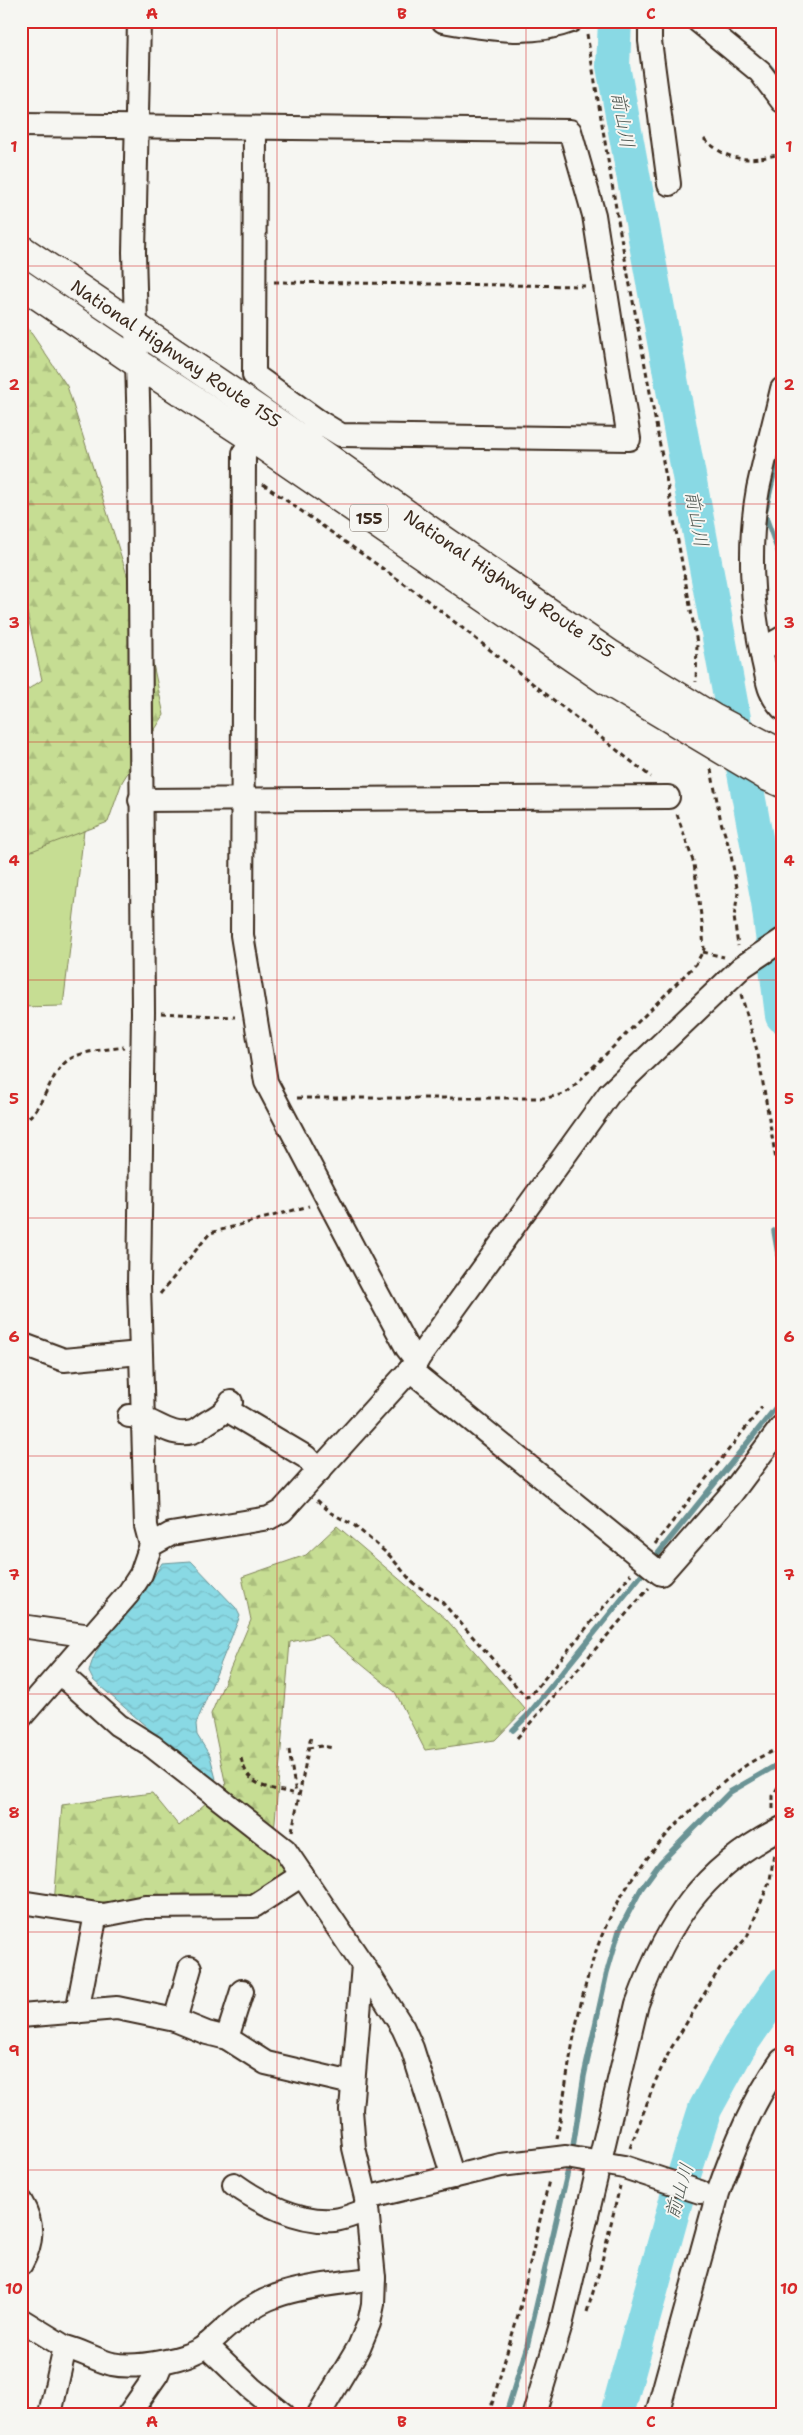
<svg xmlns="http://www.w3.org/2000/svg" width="803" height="2435" font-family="'Shantell Sans','Klee One',sans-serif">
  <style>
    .green { fill: #c6dd93; stroke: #808458 }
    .forest { fill: url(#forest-firs); stroke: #808458 }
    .water { fill: url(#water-waves); stroke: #6a9395 }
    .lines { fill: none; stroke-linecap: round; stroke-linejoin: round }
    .stream { stroke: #6a9395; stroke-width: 5.5 }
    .river { stroke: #89d9e4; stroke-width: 34 }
    .minor-casing { stroke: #3b2a1e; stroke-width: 26 }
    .highway-casing { stroke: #3b2a1e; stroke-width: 31 }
    .path { stroke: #3b2a1e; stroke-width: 3; stroke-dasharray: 5 4; stroke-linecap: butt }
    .minor { stroke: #f6f6f2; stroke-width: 22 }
    .highway { stroke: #f6f6f2; stroke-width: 28 }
    .grid { fill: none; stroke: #d62828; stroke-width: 1; stroke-opacity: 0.55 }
    .labels { text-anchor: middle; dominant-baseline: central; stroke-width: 4; stroke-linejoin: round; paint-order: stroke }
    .shield { fill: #f6f6f2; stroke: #73675e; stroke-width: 1 }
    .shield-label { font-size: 16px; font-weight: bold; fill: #3b2a1e }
    .street-label { font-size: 18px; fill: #3b2a1e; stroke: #f6f6f2 }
    .water-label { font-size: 19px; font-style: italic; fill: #4e5650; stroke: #f6f6f2 }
    .neatline { fill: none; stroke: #d62828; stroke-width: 2 }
    .grid-label { font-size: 16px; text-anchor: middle; font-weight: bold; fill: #d62828 }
  </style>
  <defs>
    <pattern id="forest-firs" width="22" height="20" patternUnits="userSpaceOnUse" patternTransform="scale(1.25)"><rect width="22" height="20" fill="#c6dd93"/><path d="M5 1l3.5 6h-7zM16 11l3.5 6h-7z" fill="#abbe7e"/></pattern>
    <pattern id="water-waves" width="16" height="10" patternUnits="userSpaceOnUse" patternTransform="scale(1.25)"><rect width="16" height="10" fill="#89d9e4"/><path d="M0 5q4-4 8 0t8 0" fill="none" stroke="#77bac3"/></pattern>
  </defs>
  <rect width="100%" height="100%" fill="#f6f6f2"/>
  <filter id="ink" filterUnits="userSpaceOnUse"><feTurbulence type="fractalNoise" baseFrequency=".02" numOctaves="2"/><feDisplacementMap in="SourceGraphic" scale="10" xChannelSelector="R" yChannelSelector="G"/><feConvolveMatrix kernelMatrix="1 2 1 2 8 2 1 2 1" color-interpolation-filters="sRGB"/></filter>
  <g filter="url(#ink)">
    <!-- green -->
    <path class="green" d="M21,682L88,797L63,1006L21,1007Z"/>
    <!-- forest -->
    <g class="forest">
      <path d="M21,318L67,386L148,641L164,715L122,782L108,822L21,855V694L42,680L21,586Z"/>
      <path d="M337,1526L446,1619L525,1709L495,1740L425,1750L395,1692L326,1635L290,1642L273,1845L289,1873L255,1896L54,1904L62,1805L152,1793L179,1826L226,1786L211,1714L251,1620L242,1577L306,1555Z"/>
    </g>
    <!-- water -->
    <path class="water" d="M191,1561L236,1608L240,1616L196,1724L197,1735L210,1756L216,1779L210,1782L93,1680L89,1672C96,1640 122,1621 142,1596C149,1586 155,1574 162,1563Z"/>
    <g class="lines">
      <!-- stream -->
      <g class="stream">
        <path d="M769,66L782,82"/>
        <path d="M766,509L782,440"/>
        <path d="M765,515L782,562"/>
        <path d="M772,649L782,686"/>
        <path d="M774,1231L782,1277"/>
        <path d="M652,1561L782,1400"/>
        <path d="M513,1730L527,1716L647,1568"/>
        <path d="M572,2153L584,2076L607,1972L619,1931L641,1889L660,1863L730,1792L782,1762"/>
        <path d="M506,2414L527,2346L570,2162"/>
      </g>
      <!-- river -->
      <g class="river">
        <path d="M615,21L613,66L768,902L782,1016"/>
        <path d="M617,2414L677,2197L705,2109L739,2047L782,1985"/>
      </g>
      <!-- minor casing -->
      <g class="minor-casing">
        <g id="minor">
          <path d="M443,21C484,28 531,37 571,21"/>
          <path d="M650,21V41L669,184"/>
          <path d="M698,21L760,72L782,101"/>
          <path d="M21,125L570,131L594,215L629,439L341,435L318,421"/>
          <path d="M255,128L254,375L318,421L310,433"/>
          <path d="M782,389C774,423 765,456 758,489C748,544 751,605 763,660C768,680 767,692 782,708"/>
          <path d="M252,438L244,453L242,935L266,1082L366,1272L407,1348L417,1361"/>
          <path d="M761,650L782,638"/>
          <path d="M140,800L668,797"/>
          <path d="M21,1344L64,1360L140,1353"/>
          <path d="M410,1370L661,1574L732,1493L782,1426"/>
          <path d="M227,1410L306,1457L319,1471"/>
          <path d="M129,1416C151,1416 169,1439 192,1432C197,1431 203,1425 208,1422C218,1416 226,1412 231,1402"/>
          <path d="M151,1545L171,1534L269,1518L282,1511L410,1370L609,1094L742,967L782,940"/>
          <path d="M21,1626L91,1636"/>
          <path d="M60,1673L118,1725L152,1746L285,1850L363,1965L351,2110L354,2148L366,2198L374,2278L373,2304L369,2323L359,2347L319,2414"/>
          <path d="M21,1717L128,1594L141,1574L151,1545L146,1526L139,1285L143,1012L139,434L134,252L139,21"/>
          <path d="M21,1902L104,1915L145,1907L254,1906L302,1875"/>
          <path d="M363,1965L403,2028L412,2048L453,2177"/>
          <path d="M190,1968L175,2020L207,2033L227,2038L266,2063L352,2083"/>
          <path d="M77,2012L96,1914"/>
          <path d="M21,2016L117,2008L175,2020"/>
          <path d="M227,2038L242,1991"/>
          <path d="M234,2184C260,2203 300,2223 334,2220C345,2219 357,2213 367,2210"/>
          <path d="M366,2198L501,2165L566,2157L624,2167L700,2192"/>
          <path d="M21,2202C34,2224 33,2242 21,2264"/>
          <path d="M21,2320L65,2347L50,2414"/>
          <path d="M206,2345L251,2388L283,2414"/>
          <path d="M65,2347C82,2351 96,2360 112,2364C135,2369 190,2360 208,2344C228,2326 249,2305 276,2296C303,2286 344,2283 374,2278"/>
          <path d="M129,2414L157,2374L162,2362"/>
          <path d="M534,2414L561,2325L637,2004C667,1923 702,1868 782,1828"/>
          <path d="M657,2414L718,2193C734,2147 753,2100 782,2060"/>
        </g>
      </g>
      <!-- highway casing -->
      <g class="highway-casing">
        <g id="highway">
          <path d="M21,249L304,441L429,530L611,655L713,718L782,754"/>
          <path d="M21,284L137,363L252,438L607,681L768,777L782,783"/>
        </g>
      </g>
      <!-- path -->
      <g class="path">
        <path d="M587,34L620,232L697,643L696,682"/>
        <path d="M704,139C732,164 747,161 782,154"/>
        <path d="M274,282L585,286"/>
        <path d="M263,484L423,597L651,777"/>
        <path d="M711,769L721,822L730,850L738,893L734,917L738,946"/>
        <path d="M703,952L724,957"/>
        <path d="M741,994L758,1054L782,1195"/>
        <path d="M161,1013L235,1017"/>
        <path d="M297,1098H546L564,1094L571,1089L696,964L704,949L702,923L694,864L677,814"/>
        <path d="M21,1122C44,1113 49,1071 70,1059C85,1050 107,1050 124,1047"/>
        <path d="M160,1294L210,1233L309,1206"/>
        <path d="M317,1500L331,1513L355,1526L390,1556L413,1583L442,1602L526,1697L530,1696L631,1574"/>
        <path d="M655,1544L762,1407"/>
        <path d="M517,1738L649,1588"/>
        <path d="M308,1748L322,1746L333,1748"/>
        <path d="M289,1750L296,1794"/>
        <path d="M241,1758C249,1792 274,1787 299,1795"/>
        <path d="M773,1809V1796L782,1779"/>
        <path d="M292,1831L311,1736"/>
        <path d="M557,2139C567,2080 574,2018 593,1960C615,1890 661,1833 718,1787C727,1780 735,1772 745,1766C756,1758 770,1753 782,1746"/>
        <path d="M630,2148L655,2082L670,2050L720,1968L747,1937L770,1880L774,1854"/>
        <path d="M587,2312L600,2269L620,2186"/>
        <path d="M489,2414L520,2308L549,2180"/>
      </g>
      <!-- minor -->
      <use href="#minor" class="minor"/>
      <!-- highway -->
      <use href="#highway" class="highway"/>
    </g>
  </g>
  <!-- grid -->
  <path class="grid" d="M277,21V2414M526,21V2414M21,266H782M21,504H782M21,742H782M21,980H782M21,1218H782M21,1456H782M21,1694H782M21,1932H782M21,2170H782"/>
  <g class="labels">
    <!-- shield labels -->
    <rect class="shield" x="350" y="504.5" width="38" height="27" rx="4"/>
    <g class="shield-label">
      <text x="369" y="518">155</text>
    </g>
    <!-- street labels -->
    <g class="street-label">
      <text transform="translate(176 354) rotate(34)">National Highway Route 155</text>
      <text transform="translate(509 584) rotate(34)">National Highway Route 155</text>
    </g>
    <!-- water labels -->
    <g class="water-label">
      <text transform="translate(623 120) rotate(80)">前山川</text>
      <text transform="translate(697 519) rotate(80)">前山川</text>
      <text transform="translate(679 2191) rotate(-73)">前山川</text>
    </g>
  </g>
  <!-- margin -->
  <rect width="803" height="2435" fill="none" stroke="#f6f6f2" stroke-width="55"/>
  <rect x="28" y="28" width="748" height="2380" class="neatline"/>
  <g class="grid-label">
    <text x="152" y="19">A</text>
    <text x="402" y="19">B</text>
    <text x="651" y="19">C</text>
    <text x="14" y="152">1</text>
    <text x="789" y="152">1</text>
    <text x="14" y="390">2</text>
    <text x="789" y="390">2</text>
    <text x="14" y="628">3</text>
    <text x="789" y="628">3</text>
    <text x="14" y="866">4</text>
    <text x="789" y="866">4</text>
    <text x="14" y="1104">5</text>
    <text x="789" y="1104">5</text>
    <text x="14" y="1342">6</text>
    <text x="789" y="1342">6</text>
    <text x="14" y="1580">7</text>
    <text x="789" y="1580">7</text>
    <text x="14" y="1818">8</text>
    <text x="789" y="1818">8</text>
    <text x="14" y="2056">9</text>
    <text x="789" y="2056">9</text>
    <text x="14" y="2294">10</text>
    <text x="789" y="2294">10</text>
    <text x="152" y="2427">A</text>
    <text x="402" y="2427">B</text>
    <text x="651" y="2427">C</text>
  </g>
</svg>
